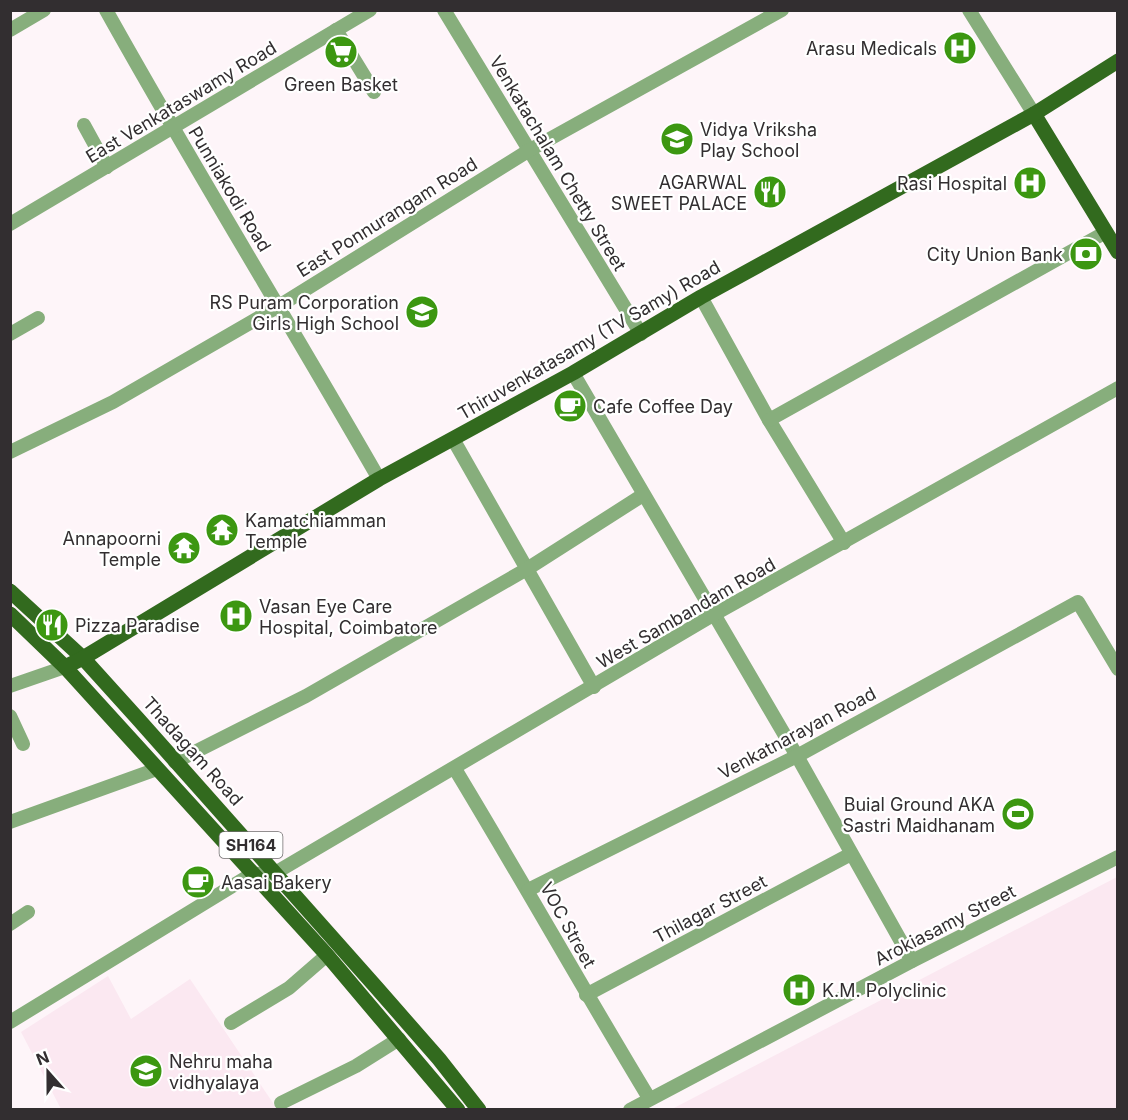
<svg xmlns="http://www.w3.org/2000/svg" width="1128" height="1120" font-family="Inter,sans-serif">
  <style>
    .built { fill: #fbe8f1 }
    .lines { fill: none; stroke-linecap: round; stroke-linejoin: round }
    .minor { stroke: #87ae7c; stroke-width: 14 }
    .major { stroke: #326a1e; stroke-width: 15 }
    .labels { text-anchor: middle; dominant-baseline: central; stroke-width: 4.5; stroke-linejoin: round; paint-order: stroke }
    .shield { fill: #fff; stroke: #706d6e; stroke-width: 1.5 }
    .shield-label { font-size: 16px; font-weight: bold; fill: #322e30 }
    .poi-label { font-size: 18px; fill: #322e30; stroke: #fff; text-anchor: start }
    .street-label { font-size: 18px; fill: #322e30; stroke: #fff }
  </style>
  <rect width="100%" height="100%" fill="#fef5f9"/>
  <!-- built -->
  <g class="built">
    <path d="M1117,877V1109H672Z"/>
    <path d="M108,976L131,1019L190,979L277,1109H61L21,1032Z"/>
  </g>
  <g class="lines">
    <!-- minor -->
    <g class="minor">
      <path d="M106,10C194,168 289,322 379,479"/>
      <path d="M444,10L641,334"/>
      <path d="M969,10L1034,114"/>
      <path d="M10,30L44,10"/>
      <path d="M336,30L374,92"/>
      <path d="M84,125L107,167"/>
      <path d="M10,224L370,10"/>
      <path d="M701,297L769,420L844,543"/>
      <path d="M10,334L38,318"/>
      <path d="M573,373L797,756L912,961"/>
      <path d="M769,420L1106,232"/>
      <path d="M453,439L594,687"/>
      <path d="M10,452L113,402L279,306L528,151L782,10"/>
      <path d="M10,686L65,667"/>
      <path d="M10,716L23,744"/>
      <path d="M175,762L306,696L527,569L643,495"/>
      <path d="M455,769C521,878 583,989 649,1098"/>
      <path d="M10,822L157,769"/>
      <path d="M528,890L797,756L1078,602L1118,669"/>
      <path d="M10,924L28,912"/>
      <path d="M586,995L851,854"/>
      <path d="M10,1022L252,874L275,873L713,615L1118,388"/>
      <path d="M231,1023L289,988L327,955"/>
      <path d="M281,1103L356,1066L399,1039"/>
      <path d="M630,1110L912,961L1118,857"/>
    </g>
    <!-- major -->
    <g class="major">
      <path d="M1034,114L1118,252"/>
      <path d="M10,591L83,658L139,720L376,987L439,1059L479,1110"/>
      <path d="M10,614L65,667L327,955L458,1110"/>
      <path d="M65,667L83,658L379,479L573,373L701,297L1034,114L1118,61"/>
    </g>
  </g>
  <!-- icons -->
  <defs>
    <g id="hospital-disc" transform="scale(1.725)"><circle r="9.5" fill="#3c9711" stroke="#fff"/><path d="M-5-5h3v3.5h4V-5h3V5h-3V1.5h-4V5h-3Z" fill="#fff"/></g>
    <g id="supermarket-disc" transform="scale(1.725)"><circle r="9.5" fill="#3c9711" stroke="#fff"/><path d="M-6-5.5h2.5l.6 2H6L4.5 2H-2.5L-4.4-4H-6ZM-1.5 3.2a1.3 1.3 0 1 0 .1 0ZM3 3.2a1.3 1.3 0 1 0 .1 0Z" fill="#fff"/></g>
    <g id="school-disc" transform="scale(1.725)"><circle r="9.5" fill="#3c9711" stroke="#fff"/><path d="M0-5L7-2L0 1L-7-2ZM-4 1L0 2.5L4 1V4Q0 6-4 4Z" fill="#fff"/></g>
    <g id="restaurant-disc" transform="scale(1.725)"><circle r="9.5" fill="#3c9711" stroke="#fff"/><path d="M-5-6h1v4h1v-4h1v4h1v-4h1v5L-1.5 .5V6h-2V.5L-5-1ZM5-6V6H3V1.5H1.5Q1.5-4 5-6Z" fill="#fff"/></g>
    <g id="bank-disc" transform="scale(1.725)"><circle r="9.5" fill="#3c9711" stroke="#fff"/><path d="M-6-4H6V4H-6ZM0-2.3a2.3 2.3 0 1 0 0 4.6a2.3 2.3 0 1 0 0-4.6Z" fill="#fff"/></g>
    <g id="cafe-disc" transform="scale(1.725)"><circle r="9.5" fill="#3c9711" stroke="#fff"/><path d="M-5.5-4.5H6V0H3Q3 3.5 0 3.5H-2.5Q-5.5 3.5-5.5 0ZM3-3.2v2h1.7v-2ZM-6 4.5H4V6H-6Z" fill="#fff"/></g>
    <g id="temple-disc" transform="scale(1.725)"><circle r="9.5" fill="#3c9711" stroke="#fff"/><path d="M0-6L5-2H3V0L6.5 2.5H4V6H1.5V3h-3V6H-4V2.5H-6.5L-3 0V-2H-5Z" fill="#fff"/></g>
    <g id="stadium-disc" transform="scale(1.725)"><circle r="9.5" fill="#3c9711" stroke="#fff"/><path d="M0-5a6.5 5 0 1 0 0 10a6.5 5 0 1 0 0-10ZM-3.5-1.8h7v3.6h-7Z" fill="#fff"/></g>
  </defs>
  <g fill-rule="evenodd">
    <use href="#hospital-disc" x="960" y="48"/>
    <use href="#supermarket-disc" x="341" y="52"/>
    <use href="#school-disc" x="677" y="139"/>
    <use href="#hospital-disc" x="1030" y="183"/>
    <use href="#restaurant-disc" x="770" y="192"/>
    <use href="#bank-disc" x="1086" y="254"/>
    <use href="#school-disc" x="422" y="312"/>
    <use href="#cafe-disc" x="570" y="406"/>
    <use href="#temple-disc" x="222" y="530"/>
    <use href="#temple-disc" x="184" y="548"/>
    <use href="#hospital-disc" x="236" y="616"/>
    <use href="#restaurant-disc" x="52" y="625"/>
    <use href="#stadium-disc" x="1018" y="814"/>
    <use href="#cafe-disc" x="198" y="882"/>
    <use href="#hospital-disc" x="799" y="990"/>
    <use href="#school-disc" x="146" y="1071"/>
  </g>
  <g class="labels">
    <!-- shield labels -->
    <rect class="shield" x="219.5" y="832" width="63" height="26" rx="4.5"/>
    <g class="shield-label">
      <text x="251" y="845">SH164</text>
    </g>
    <!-- poi labels -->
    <g class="poi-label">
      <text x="937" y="48" text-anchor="end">Arasu Medicals</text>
      <text x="341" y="84" text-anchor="middle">Green Basket</text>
      <text x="700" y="129">Vidya Vriksha<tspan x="700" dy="21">Play School</tspan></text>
      <text x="747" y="182" text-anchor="end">AGARWAL<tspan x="747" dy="21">SWEET PALACE</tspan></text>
      <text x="1007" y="183" text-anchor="end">Rasi Hospital</text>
      <text x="1063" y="254" text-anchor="end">City Union Bank</text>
      <text x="399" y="302" text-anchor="end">RS Puram Corporation<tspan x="399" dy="21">Girls High School</tspan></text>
      <text x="593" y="406">Cafe Coffee Day</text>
      <text x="245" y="520">Kamatchiamman<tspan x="245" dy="21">Temple</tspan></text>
      <text x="161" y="538" text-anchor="end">Annapoorni<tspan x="161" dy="21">Temple</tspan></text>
      <text x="259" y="606">Vasan Eye Care<tspan x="259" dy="21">Hospital, Coimbatore</tspan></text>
      <text x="75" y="625">Pizza Paradise</text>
      <text x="995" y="804" text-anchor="end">Buial Ground AKA<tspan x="995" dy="21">Sastri Maidhanam</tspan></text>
      <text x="221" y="882">Aasai Bakery</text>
      <text x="822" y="990">K.M. Polyclinic</text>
      <text x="169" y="1061">Nehru maha<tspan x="169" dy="21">vidhyalaya</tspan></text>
    </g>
    <!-- street labels -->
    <g class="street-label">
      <text transform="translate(181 102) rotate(-31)">East Venkataswamy Road</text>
      <text transform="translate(558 163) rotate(59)">Venkatachalam Chetty Street</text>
      <text transform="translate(230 189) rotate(59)">Punniakodi Road</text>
      <text transform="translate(387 217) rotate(-32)">East Ponnurangam Road</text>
      <text transform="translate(589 340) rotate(-30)">Thiruvenkatasamy (TV Samy) Road</text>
      <text transform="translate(686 613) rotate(-30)">West Sambandam Road</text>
      <text transform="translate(797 733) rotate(-28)">Venkatnarayan Road</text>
      <text transform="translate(193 751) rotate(48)">Thadagam Road</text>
      <text transform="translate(710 909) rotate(-28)">Thilagar Street</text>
      <text transform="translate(568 925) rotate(61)">VOC Street</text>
      <text transform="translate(945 925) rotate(-27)">Arokiasamy Street</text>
    </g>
  </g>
  <!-- border -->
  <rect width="1128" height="1120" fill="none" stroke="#322e30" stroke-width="24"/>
  <!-- north arrow -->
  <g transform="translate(48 1072) rotate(339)" stroke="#ffffff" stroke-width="4.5" paint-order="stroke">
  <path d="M0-4.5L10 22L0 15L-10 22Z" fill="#322e30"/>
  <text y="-9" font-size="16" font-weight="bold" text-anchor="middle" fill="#322e30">N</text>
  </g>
</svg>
